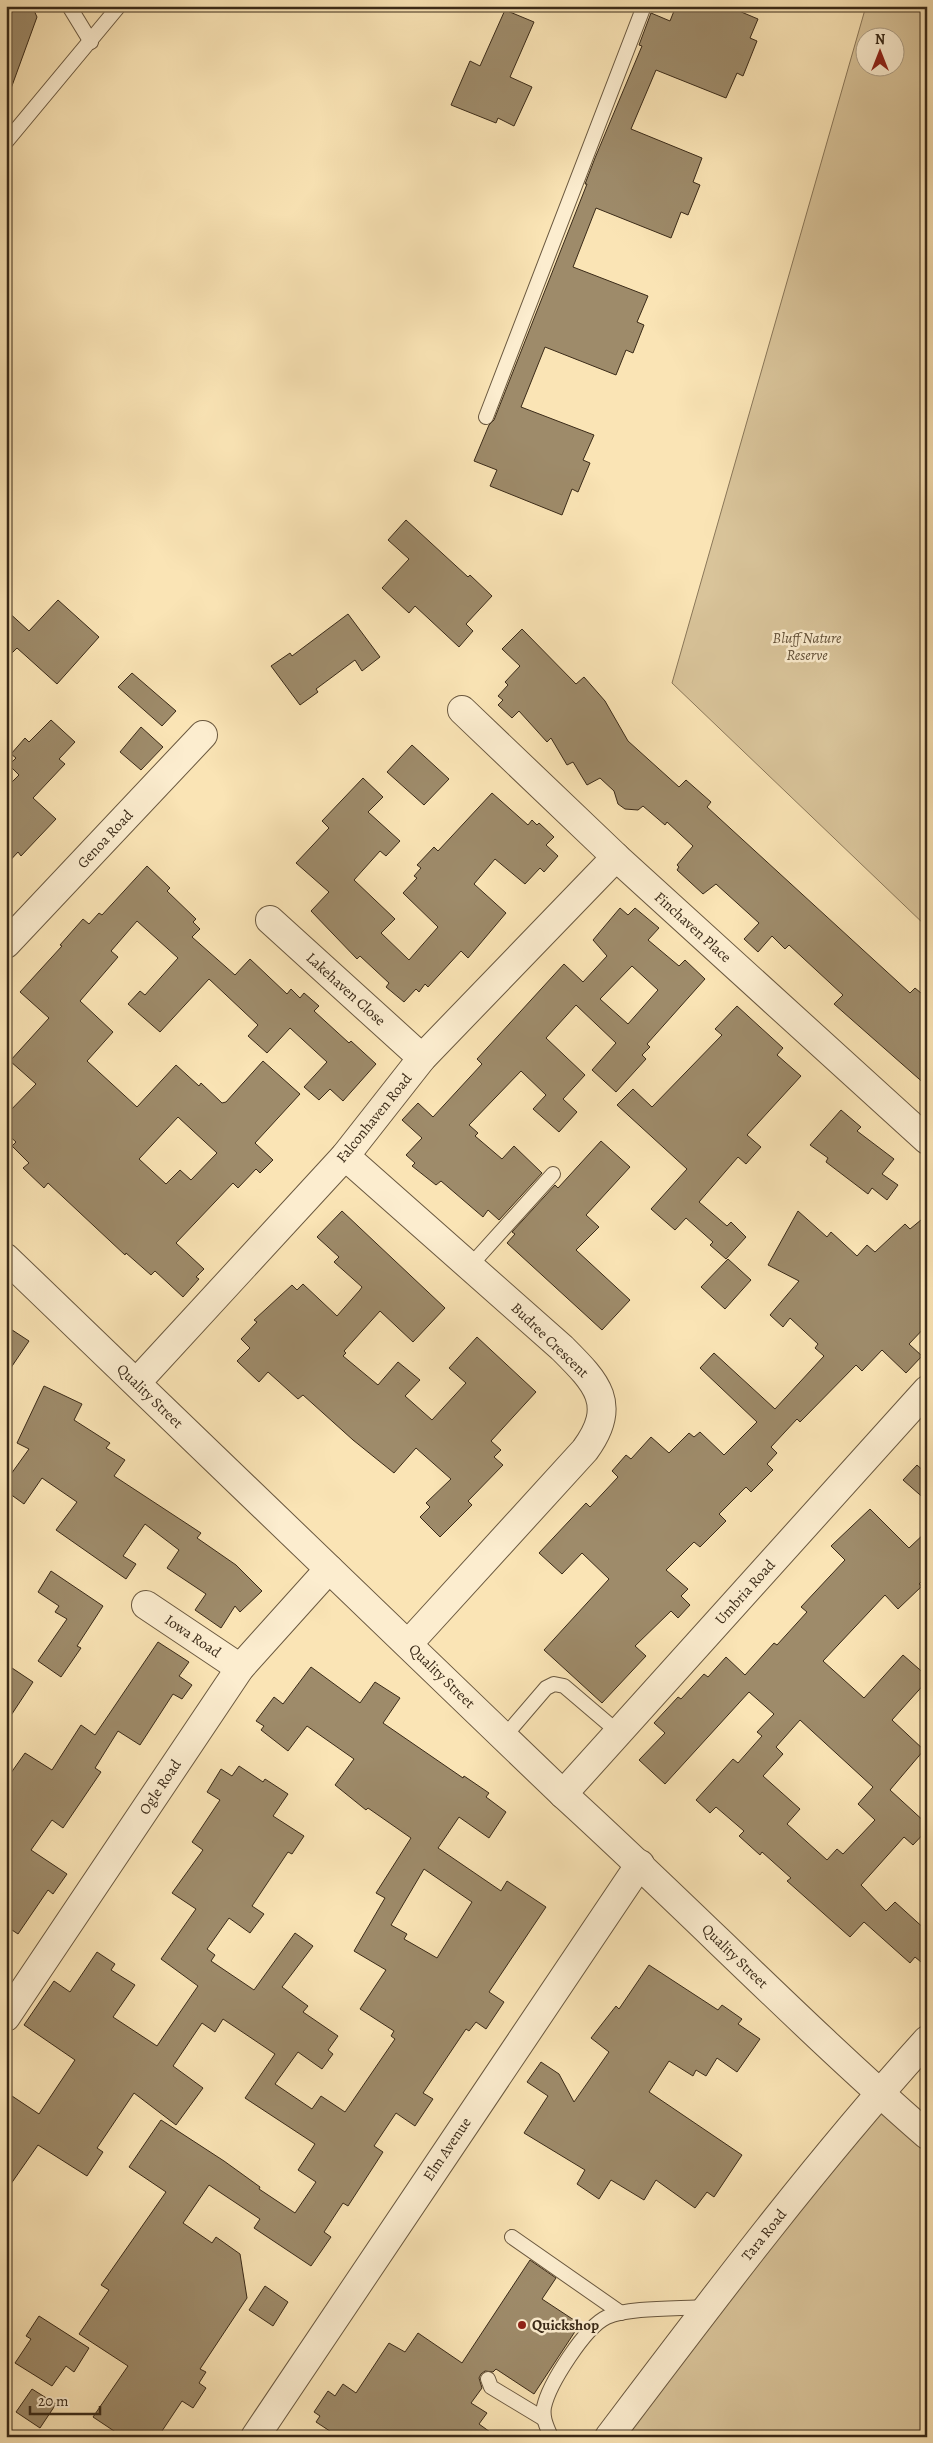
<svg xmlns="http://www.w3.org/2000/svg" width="933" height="2443" font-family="Alegreya,serif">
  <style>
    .green { fill: #d9c49a; stroke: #8a7759; fill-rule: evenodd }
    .building { fill: #9e8b6a; stroke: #3a2a18; fill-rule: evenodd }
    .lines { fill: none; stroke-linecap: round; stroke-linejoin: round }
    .service-casing { stroke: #6a583f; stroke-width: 16 }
    .minor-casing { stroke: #6a583f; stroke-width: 30 }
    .tertiary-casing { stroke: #6a583f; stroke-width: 30 }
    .service { stroke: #fcedcf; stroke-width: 14 }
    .minor { stroke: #fcedcf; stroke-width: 28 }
    .tertiary { stroke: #fcedcf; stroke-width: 28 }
    .poi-dot { fill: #8f2418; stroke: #fcedcf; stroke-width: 2 }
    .labels { text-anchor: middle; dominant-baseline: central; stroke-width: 5; stroke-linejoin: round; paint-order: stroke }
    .park-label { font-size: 15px; font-style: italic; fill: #625038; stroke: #fcedcf }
    .street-label { font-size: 15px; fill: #3a2a18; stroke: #fcedcf }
    .poi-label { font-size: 15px; font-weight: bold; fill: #3a2a18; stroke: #fcedcf; text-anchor: start }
  </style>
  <rect width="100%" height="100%" fill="#fae4b5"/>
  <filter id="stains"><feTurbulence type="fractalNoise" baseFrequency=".004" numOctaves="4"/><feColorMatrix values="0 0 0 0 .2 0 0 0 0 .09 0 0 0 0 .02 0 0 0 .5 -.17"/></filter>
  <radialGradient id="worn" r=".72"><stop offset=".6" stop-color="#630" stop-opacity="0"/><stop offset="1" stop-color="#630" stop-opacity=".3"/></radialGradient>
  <!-- green -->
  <g class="green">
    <path d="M866,6H927V927L672,683ZM866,38H896V68H866Z"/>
    <path d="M879,2093L927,2136V2437H611Z"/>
  </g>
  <!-- building -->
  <g class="building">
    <path d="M6,6H32L37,17L9,94H6Z"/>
    <path d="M676,6H727L758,19L750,38L757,41L743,76L737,73L726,98L656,70L631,129L702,158L693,182L700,185L688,215L681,212L671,238L596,208L573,267L648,296L637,322L644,325L633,353L626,350L616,375L545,347L521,407L594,435L583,460L590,463L578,492L572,489L562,515L490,486L497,470L474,461L489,425L494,420L587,184H585L595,158L642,46L639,45L651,13L670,21Z"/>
    <path d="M505,10L534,22L510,77L532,87L514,126L498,118L496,123L451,105L470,61L480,66Z"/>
    <path d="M406,520L468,577L470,575L492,596L466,624L473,631L459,647L415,606L409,613L382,588L409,559L388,540Z"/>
    <path d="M58,600L99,637L57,684L17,648L6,659V610L29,631Z"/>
    <path d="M348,614L380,657L362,671L355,660L316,689L318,692L300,705L271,666L290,653L292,656Z"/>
    <path d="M522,629L576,684L584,677L605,701L628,741L679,787L686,780L711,802L707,807L910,993L915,988L927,998V1086L834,1004L843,995L789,945L785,949L772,936L758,952L744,939L759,923L716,884L703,894L677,870L679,867L677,865L693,846L667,822L665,825L643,806L638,810L625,809L618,804L614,791L600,778L587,785L573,762L567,765L551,738L547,742L519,711L512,718L498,705L503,700L498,696L508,685L505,682L520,666L502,649Z"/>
    <path d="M132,673L176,711L162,726L118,687Z"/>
    <path d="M51,720L75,742L59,759L65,764L33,798L56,819L21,856L18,852L6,865V788L19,775L9,765L16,758L11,754L25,738L29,742Z"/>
    <path d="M141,727L163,747L141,770L120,752Z"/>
    <path d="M412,745L449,779L424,805L387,772Z"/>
    <path d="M363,778L383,797L368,812L400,841L386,856L380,851L354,880L395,919L381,933L409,960L438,927L403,893L417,878L414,876L421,868L417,865L434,847L438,851L492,793L528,825L532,820L537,825L539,823L554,837L546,845L558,856L544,872L540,868L525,884L495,859L474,884L506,913L468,958L461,951L428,987L425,984L419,992L416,989L404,1002L386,987L389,983L360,956L357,959L311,911L329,892L296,863L329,828L322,821Z"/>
    <path d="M147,866L170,888L167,891L196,919L193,922L200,929L192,937L235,975L250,959L287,994L291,989L300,998L304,993L319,1006L314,1011L349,1043L351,1041L376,1064L343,1101L330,1089L319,1100L304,1087L327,1062L290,1028L267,1053L248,1036L258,1025L209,979L160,1032L128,1004L140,991L145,995L178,958L137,921L111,951L118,957L80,1001L113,1032L87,1061L137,1107L176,1065L199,1086L201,1083L222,1103L226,1102L263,1061L300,1094L255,1143L273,1160L260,1173L256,1169L238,1188L233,1183L176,1243L204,1269L196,1277L199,1279L183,1297L155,1271L151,1275L126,1253L125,1255L48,1183L44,1188L23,1168L29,1163L12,1146L16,1142L6,1133V1115L36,1084L10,1061L49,1018L20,992L62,946L60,945L83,919L89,924L99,913L102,915ZM178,1117L217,1153L191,1180L180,1170L166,1184L139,1159Z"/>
    <path d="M620,908L628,915L635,908L659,928L648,940L679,966L685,960L705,979L647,1044L650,1047L642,1055L646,1059L616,1092L592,1070L616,1043L576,1005L546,1038L585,1075L563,1099L577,1112L559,1132L533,1109L546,1095L521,1071L469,1125L478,1133L475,1136L502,1159L514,1146L542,1173L499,1220L488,1210L483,1217L441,1181L436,1185L412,1166L415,1163L406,1155L422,1138L402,1120L418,1103L433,1117L482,1064L477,1059L564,964L583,982L607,956L593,940ZM632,966L658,990L628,1024L600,999Z"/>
    <path d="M737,1006L783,1048L777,1055L801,1076L747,1135L761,1147L746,1164L738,1157L699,1202L727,1226L731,1222L746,1237L726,1259L710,1245L713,1242L686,1218L675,1230L651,1209L687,1169L617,1105L633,1089L652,1107L722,1035L715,1029Z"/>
    <path d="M841,1110L861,1127L857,1131L894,1159L882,1174L898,1185L887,1200L872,1188L868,1194L826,1162L828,1158L810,1145Z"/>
    <path d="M601,1141L630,1167L586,1215L599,1227L576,1250L630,1300L602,1330L507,1243L515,1234L512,1232L555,1185L558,1188Z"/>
    <path d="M342,1211L445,1308L413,1342L380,1311L344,1351L346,1353L343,1356L378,1385L398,1362L420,1380L405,1396L432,1420L466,1383L449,1368L477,1337L536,1392L491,1441L501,1450L494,1457L503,1465L468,1501L472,1505L440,1537L420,1517L430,1507L426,1503L451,1479L416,1448L394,1473L353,1440L303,1395L298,1399L268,1372L259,1382L237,1361L250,1348L241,1339L257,1322L254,1320L292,1285L297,1290L303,1284L337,1316L360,1290L362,1287L334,1262L339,1257L317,1237Z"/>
    <path d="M798,1211L827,1237L831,1232L857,1256L867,1245L875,1252L905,1224L910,1229L927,1215V1325L909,1344L922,1356L906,1373L882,1350L862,1371L856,1365L800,1422L797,1419L771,1447L777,1453L767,1464L773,1470L751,1492L746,1487L719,1514L726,1521L700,1547L694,1542L666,1570L688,1589L681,1596L690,1605L678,1618L671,1611L635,1646L646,1656L602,1703L544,1650L609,1579L582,1553L562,1574L539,1553L586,1503L590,1507L618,1477L612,1471L626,1455L631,1459L651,1437L669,1453L689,1433L694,1437L700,1432L724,1455L757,1422L700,1368L714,1353L775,1409L824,1356L815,1348L818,1344L790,1318L783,1327L770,1315L799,1281L768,1265Z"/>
    <path d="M728,1259L751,1280L725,1309L701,1287Z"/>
    <path d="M6,1326L29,1341L6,1375Z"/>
    <path d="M44,1386L82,1404L74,1420L110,1443L106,1448L125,1460L114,1476L201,1533L197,1538L236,1565L262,1591L240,1612L235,1606L221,1628L195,1610L206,1594L167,1568L179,1550L145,1524L123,1556L136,1564L126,1579L56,1530L77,1502L42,1478L24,1504L6,1491V1481L29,1449L17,1443Z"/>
    <path d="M917,1465L927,1474V1501L903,1480Z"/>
    <path d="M870,1509L909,1548L927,1531V1576L919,1584L922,1586L898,1609L885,1595L823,1661L864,1698L903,1655L927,1676V1681L892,1720L924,1750L890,1790L927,1824V1830L913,1845L904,1837L861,1885L886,1911L895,1902L927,1931V1967L915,1957L910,1963L864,1922L850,1937L787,1881L791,1878L762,1852L760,1855L739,1836L744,1831L716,1807L710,1813L696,1800L733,1759L738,1763L762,1736L757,1732L774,1714L749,1692L665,1784L639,1760L665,1733L654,1723L678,1697L681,1699L704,1674L708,1677L726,1657L745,1675L774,1643L777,1645L807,1612L801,1607L845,1560L831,1546ZM800,1720L873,1787L858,1804L875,1820L843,1854L837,1849L827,1860L787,1824L800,1809L763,1776L783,1754L776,1747Z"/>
    <path d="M51,1571L103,1606L77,1646L81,1648L61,1677L38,1661L67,1619L55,1612L59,1606L38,1592Z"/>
    <path d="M158,1642L189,1662L179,1676L192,1685L182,1699L173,1694L140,1745L118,1731L95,1768L101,1772L63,1828L52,1820L31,1850L67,1874L53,1894L48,1890L18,1934L6,1926V1780L25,1753L52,1770L81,1725L95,1735Z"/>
    <path d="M6,1664L33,1682L6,1723Z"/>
    <path d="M311,1667L360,1703L375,1682L400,1698L383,1723L463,1778L464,1776L489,1793L486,1797L506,1812L489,1838L459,1817L438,1848L501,1891L507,1881L546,1907L489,1992L504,2002L486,2029L476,2022L469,2031L466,2029L423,2093L433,2099L415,2126L396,2113L374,2146L383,2152L348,2206L343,2203L324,2232L331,2237L311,2266L254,2228L260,2219L209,2185L183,2223L212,2243L216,2237L240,2254L247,2298L200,2369L206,2372L199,2383L206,2388L193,2408L182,2401L158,2437H123L93,2417L128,2366L79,2334L109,2290L101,2285L166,2192L129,2167L161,2120L224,2161L260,2187L259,2189L295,2213L316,2182L298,2170L315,2144L245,2098L275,2054L223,2019L215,2032L202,2023L173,2066L203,2088L176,2125L134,2093L97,2148L103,2152L87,2176L38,2145L6,2191V2092L39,2114L75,2060L24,2025L54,1981L70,1992L97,1952L115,1964L111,1970L135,1985L113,2017L157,2046L198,1986L161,1959L196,1909L172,1893L203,1850L192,1842L220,1800L207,1792L221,1769L232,1776L239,1766L263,1782L265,1779L288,1794L273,1816L304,1836L292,1854L288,1852L252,1906L264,1914L250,1933L229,1918L207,1949L215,1955L211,1961L254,1990L295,1933L313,1946L282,1987L308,2006L303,2012L338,2036L328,2050L333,2054L322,2069L298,2052L275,2084L312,2109L321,2096L345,2112L395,2039L391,2036L394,2031L360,2009L386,1970L354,1951L385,1898L376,1893L411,1838L368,1808L366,1810L335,1785L354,1759L307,1726L288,1751L261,1730L264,1726L256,1721L274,1697L283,1704ZM424,1869L472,1902L437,1958L404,1939L407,1934L391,1925Z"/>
    <path d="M649,1965L718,2010L722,2005L742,2019L738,2024L760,2039L737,2072L717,2058L706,2076L696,2070L693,2076L669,2061L649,2092L742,2155L714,2197L707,2192L695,2208L656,2180L644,2200L611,2180L599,2199L577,2184L585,2170L524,2133L548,2096L527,2082L541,2062L559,2074L574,2102L609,2052L591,2038L616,2006L619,2009Z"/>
    <path d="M530,2260L556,2278L542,2299L580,2324L534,2394L496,2369L493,2372L485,2371L481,2374L479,2378L482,2388L471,2403L487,2413L479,2424L497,2437H339L316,2422L320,2416L314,2412L328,2391L335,2396L343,2384L356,2393L389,2343L405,2352L418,2333L462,2363Z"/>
    <path d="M265,2286L288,2302L273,2326L249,2310Z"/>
    <path d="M39,2316L89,2348L74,2372L66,2366L52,2386L15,2363L31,2339L26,2336Z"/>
    <path d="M32,2389L56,2404L40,2428L16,2412Z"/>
  </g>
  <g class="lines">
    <!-- service casing -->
    <g class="service-casing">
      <g id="service">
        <path d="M69,6L91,42"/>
        <path d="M6,142L119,6"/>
        <path d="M486,417L644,6"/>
        <path d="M470,1266L553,1174"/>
        <path d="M504,1737L546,1688L554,1684L564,1686L618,1732"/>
        <path d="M512,2237L621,2313"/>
        <path d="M488,2379L491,2387L544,2419"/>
        <path d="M551,2437C547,2427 542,2418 544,2407C549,2384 585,2327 607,2317C629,2307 681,2309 706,2307"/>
      </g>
    </g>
    <!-- minor casing -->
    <g class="minor-casing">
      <g id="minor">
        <path d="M462,710L616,857L927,1140"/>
        <path d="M270,920L422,1058"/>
        <path d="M6,944L203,735"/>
        <path d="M345,1156L562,1348C596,1382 619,1404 585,1450L409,1643"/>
        <path d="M137,1382L345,1156L422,1058L616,857"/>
        <path d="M146,1605L240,1668"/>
        <path d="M563,1794L927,1390"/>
        <path d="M6,2017L240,1668L329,1569"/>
        <path d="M255,2437L640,1864"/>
      </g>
    </g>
    <!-- tertiary casing -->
    <g class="tertiary-casing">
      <g id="tertiary">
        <path d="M6,1258L563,1794C686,1906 802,2026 927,2135"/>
        <path d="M609,2437C711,2302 813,2166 927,2040"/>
      </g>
    </g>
    <!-- service -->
    <use href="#service" class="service"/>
    <!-- minor -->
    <use href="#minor" class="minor"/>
    <!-- tertiary -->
    <use href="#tertiary" class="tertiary"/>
  </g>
  <!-- markers -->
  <circle class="poi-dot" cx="522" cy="2325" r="5"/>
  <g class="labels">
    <!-- park labels -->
    <g class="park-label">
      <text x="807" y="638">Bluff Nature<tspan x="807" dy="17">Reserve</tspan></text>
    </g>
    <!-- street labels -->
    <g class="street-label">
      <text transform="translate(105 839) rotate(-47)">Genoa Road</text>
      <text transform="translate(693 927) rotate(42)">Finchaven Place</text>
      <text transform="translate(346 989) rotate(42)">Lakehaven Close</text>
      <text transform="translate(374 1118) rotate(-51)">Falconhaven Road</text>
      <text transform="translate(550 1340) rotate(44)">Budree Crescent</text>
      <text transform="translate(150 1396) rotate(44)">Quality Street</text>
      <text transform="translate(745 1592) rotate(-48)">Umbria Road</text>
      <text transform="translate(193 1636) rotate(34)">Iowa Road</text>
      <text transform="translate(442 1676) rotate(44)">Quality Street</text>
      <text transform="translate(160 1787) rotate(-56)">Ogle Road</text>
      <text transform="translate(735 1956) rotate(44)">Quality Street</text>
      <text transform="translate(447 2149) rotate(-56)">Elm Avenue</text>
      <text transform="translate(764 2235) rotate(-51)">Tara Road</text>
    </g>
    <!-- poi labels -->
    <g class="poi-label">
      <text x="532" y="2325">Quickshop</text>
    </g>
  </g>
  <!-- margin -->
  <rect width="933" height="2443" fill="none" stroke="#fae4b5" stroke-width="25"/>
  <rect x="8" y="8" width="918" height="2428" fill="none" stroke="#3a2a18" stroke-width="2.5"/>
  <rect x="12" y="12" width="908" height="2418" fill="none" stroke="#3a2a18"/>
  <!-- north arrow -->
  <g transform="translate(880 52)"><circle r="24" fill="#fcedcf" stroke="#ae9f86"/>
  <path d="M0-4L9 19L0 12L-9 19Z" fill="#8f2418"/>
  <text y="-8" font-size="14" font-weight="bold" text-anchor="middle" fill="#3a2a18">N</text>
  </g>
  <!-- scale -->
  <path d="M30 2406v8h70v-8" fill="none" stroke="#3a2a18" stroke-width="2.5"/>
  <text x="38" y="2406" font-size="15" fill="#3a2a18" stroke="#fcedcf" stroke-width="4" paint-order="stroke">20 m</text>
  <rect width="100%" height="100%" filter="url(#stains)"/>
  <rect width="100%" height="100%" fill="url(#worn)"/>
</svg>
